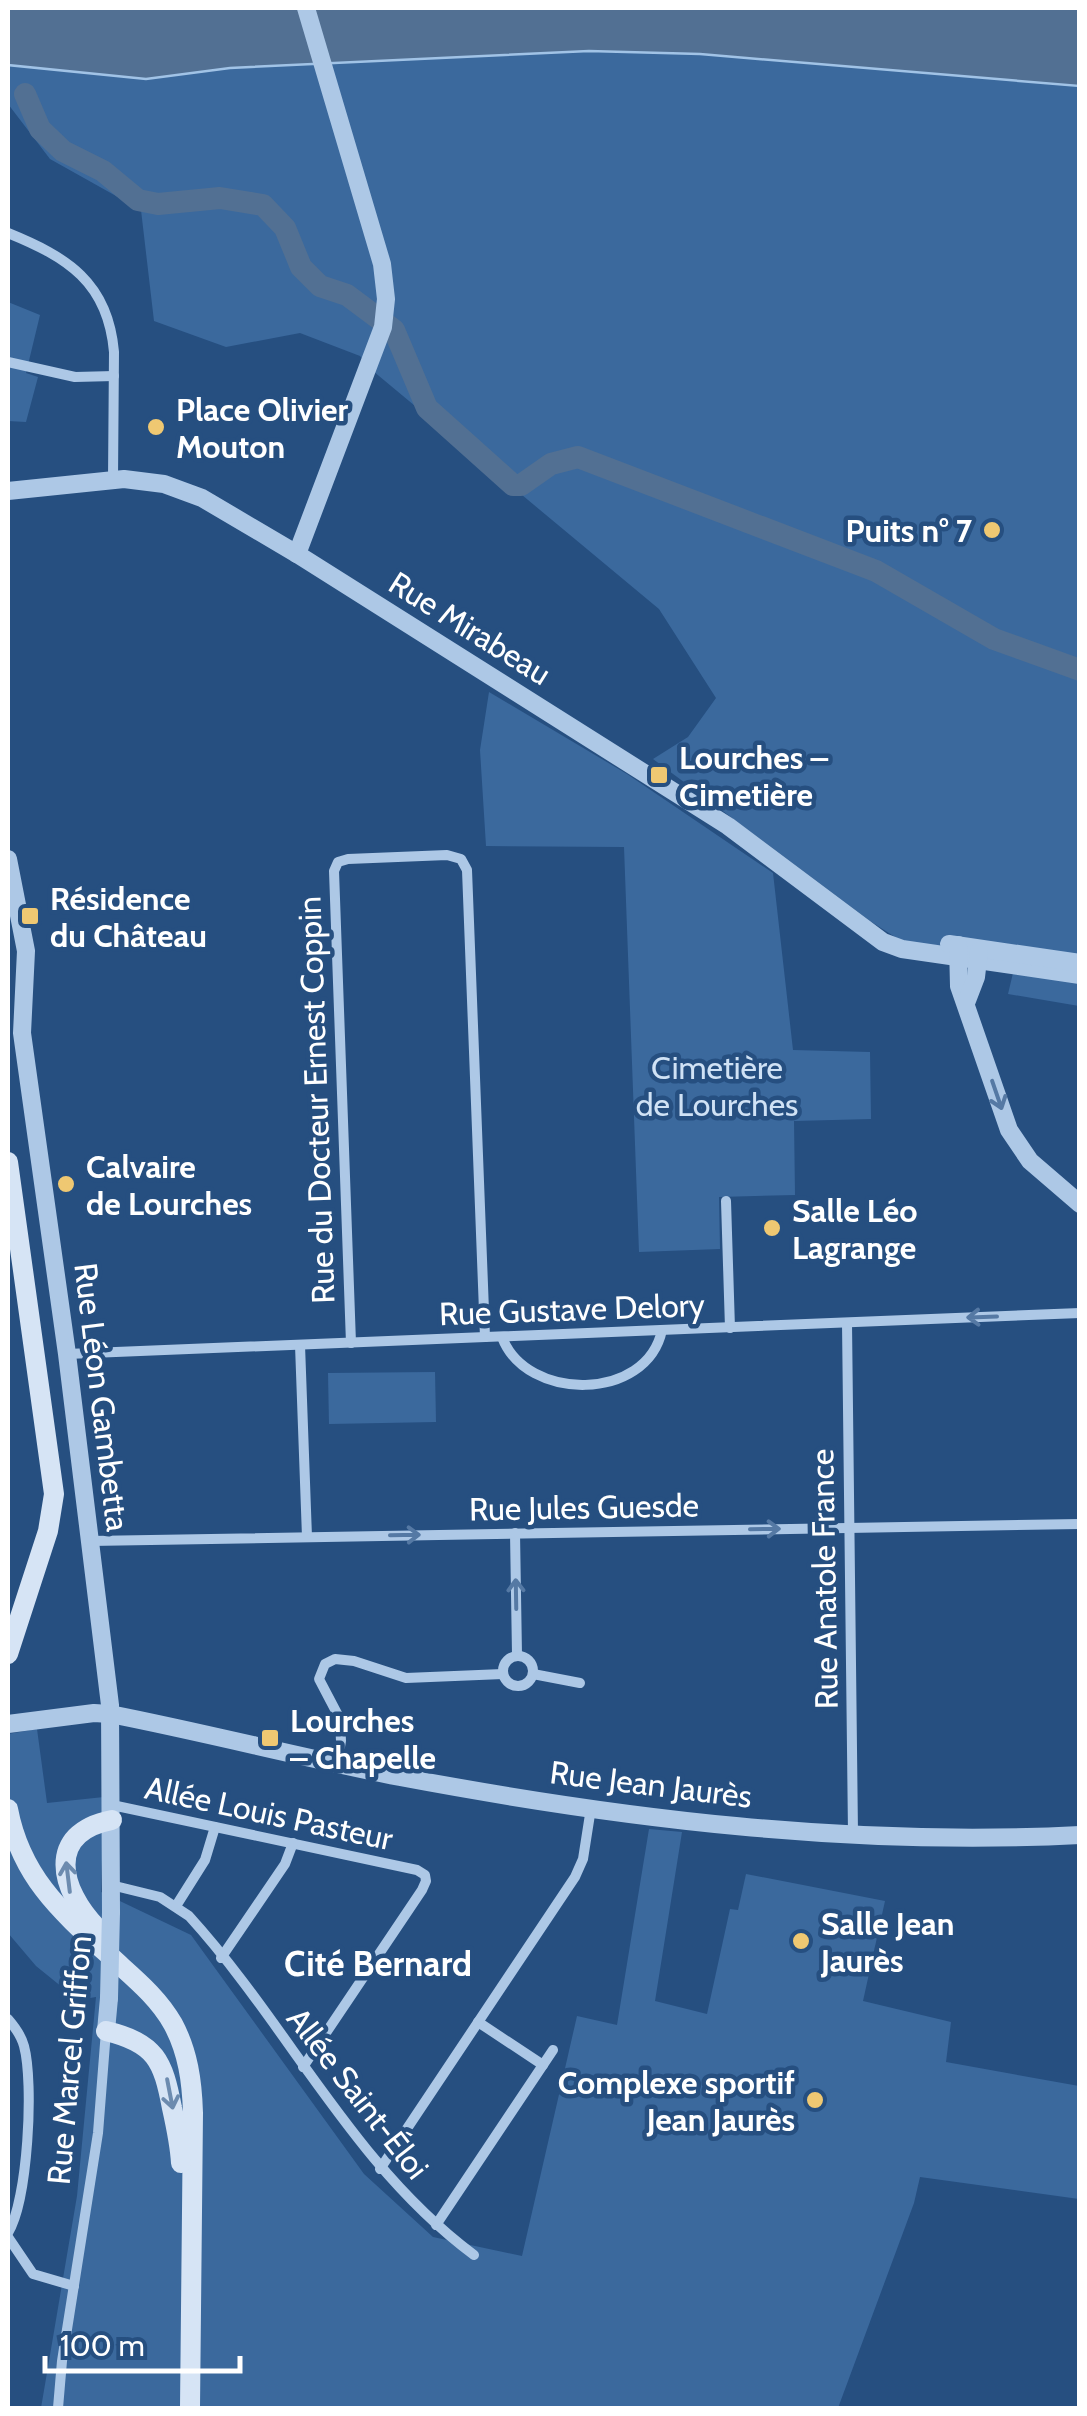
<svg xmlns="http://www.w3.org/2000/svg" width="1087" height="2416" font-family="Cabin,sans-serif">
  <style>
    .green { fill: #3b699d }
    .water { fill: #527093; stroke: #a1c3e6; stroke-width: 2.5 }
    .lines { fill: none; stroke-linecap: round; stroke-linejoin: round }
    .river { stroke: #527093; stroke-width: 22 }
    .minor { stroke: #adc8e6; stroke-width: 10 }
    .tertiary { stroke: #adc8e6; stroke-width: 18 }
    .secondary { stroke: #d6e4f5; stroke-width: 20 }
    .tertiary-bridge { stroke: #adc8e6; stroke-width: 18 }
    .oneway { stroke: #5579a4 }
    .oneway2 { stroke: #6c8baf }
    .poi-dot { fill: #efc872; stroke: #264f80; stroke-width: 4 }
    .labels { text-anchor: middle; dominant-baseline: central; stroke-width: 9; stroke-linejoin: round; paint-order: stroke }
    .poi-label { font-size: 32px; font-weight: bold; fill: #fff; stroke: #264f80; text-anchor: start }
    .street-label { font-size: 32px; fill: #fff; stroke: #264f80 }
    .park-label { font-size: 32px; fill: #d0e2f5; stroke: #264f80 }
    .neighbourhood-label { font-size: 35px; font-weight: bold; fill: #fff; stroke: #264f80 }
  </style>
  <rect width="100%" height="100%" fill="#264f80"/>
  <!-- green -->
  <g class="green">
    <path d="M589,51L700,54L1079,86V1006L1008,994L1013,973L925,956L870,921L653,759L688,737L716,698L659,609L373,371L360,356L300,333L226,347L154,321L141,210L50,159L8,104V65L146,79L230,68Z"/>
    <path d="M8,302L40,315L26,373L38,377L26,422L8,421Z"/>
    <path d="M489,692L627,774L773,873L793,1050L870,1052L871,1119L794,1121L795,1195L719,1197L720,1249L639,1252L624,847L486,846L480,750Z"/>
    <path d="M435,1372L436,1422L329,1424L328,1373Z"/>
    <path d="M37,1729L47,1803L104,1797L101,1892L191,1935L364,2174L433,2237L522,2256L577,2016L617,2025L649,1829L682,1832L655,2001L707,2014L730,1909L738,1910L746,1874L885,1901L863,2001L951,2022L946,2062L1079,2086V2199L920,2177L914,2203L838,2408H41L77,2196L96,1997L78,2000L36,1966L8,1933V1734Z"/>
  </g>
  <!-- water -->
  <path class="water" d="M8,8H1079V86L700,54L589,51L230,68L146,79L8,65Z"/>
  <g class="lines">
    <!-- river -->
    <path class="river" d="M25,94L40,129L63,151L103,171L138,200L158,204L220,198L263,205L285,228L301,267L320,286L347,295L394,330L427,408L513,485H521L551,464L578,457L876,571L994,639L1080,670"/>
    <!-- minor -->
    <g class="minor">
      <path d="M8,233C67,257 108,282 114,352L113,479"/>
      <path d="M8,362L75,377L114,376"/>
      <path d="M726,1201L730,1328"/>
      <path d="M847,1323L853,1834"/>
      <path d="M502,1337C526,1402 647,1402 662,1330"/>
      <path d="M351,1343L334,871L338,862L348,859L447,855L461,859L467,870L485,1337"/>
      <path d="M300,1345L307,1537"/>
      <path d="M67,1354L1080,1313"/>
      <path d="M515,1533L517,1655"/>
      <path d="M90,1541L1080,1524"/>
      <circle cx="518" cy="1671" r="15"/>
      <path d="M533,1674L580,1683"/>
      <path d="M337,1764L341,1741L340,1719L319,1679L325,1664L335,1659L354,1661L406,1678L503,1674"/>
      <path d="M112,1805L417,1870L425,1875L426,1881L422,1890L303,2067"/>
      <path d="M111,1885L160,1897L189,1916C289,2026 352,2164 474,2255"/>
      <path d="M176,1906L205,1860L215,1827"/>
      <path d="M221,1958L285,1864L293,1843"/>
      <path d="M8,2019C15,2027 21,2035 24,2046C34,2083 28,2200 8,2233"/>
      <path d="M478,2022L543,2065"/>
      <path d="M380,2169L575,1877L583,1859L591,1808"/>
      <path d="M436,2225L553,2050"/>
      <path d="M8,2237L33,2274L74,2286"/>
      <path d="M58,2408L62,2361L98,2133L106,2031"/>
    </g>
    <!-- tertiary -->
    <g class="tertiary">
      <path d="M8,491L124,479L164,484L202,498L297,554L728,826L883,942L902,949L1080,975"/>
      <path d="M297,554L383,327L386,299L382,264L306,8"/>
      <path d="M8,859L26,951L22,1033L67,1354L110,1705L111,1912"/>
      <path d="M949,944L1080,963"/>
      <path d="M958,945L959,986L1009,1130L1030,1161L1080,1204"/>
      <path d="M966,1003L976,977L979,951"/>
      <path d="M8,1724L94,1713L110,1714C207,1733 303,1758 400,1777C623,1819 853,1847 1080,1835"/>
      <path d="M106,2031L109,1998"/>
    </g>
    <!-- secondary -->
    <g class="secondary">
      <path d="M8,1162L54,1494L48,1531L8,1654"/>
      <path d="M8,1809C22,1883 69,1918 122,1967C141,1984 160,2001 173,2024C188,2052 192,2081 193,2113L190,2408"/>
      <path d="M97,1928C60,1890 45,1833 112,1820"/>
      <path d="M106,2031C156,2043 163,2061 172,2108C176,2126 180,2144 181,2163"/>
    </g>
    <!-- tertiary-bridge -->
    <path class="tertiary-bridge" d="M109,1998L111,1912"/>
  </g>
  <!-- one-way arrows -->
  <defs><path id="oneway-shaft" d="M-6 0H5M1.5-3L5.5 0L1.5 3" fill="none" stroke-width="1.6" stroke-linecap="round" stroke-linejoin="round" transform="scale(2.5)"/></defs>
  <g class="oneway">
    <use href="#oneway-shaft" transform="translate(997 1095) rotate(71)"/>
    <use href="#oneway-shaft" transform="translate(982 1317) rotate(178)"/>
    <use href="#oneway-shaft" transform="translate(765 1529) rotate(-1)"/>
    <use href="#oneway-shaft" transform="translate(405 1535) rotate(-1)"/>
    <use href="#oneway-shaft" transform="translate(516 1594) rotate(-91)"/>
  </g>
  <g class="oneway2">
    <use href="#oneway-shaft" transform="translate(68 1877) rotate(-97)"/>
    <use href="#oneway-shaft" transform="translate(170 2094) rotate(79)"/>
  </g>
  <!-- markers -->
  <g class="poi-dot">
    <circle cx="156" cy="427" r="10"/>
    <circle cx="992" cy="530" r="10"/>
    <rect x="649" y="765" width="20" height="20" rx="5"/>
    <rect x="20" y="906" width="20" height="20" rx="5"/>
    <circle cx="66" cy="1184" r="10"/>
    <circle cx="772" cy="1228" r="10"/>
    <rect x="260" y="1728" width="20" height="20" rx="5"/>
    <circle cx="801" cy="1941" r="10"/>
    <circle cx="815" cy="2100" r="10"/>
  </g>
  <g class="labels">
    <!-- poi labels -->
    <g class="poi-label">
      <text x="176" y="409">Place Olivier<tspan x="176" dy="37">Mouton</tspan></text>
      <text x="972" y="530" text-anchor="end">Puits n° 7</text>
      <text x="679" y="757">Lourches –<tspan x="679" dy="37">Cimetière</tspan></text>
      <text x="50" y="898">Résidence<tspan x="50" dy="37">du Château</tspan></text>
      <text x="86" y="1166">Calvaire<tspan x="86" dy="37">de Lourches</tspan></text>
      <text x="792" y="1210">Salle Léo<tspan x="792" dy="37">Lagrange</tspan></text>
      <text x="290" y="1720">Lourches<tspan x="290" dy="37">– Chapelle</tspan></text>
      <text x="821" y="1923">Salle Jean<tspan x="821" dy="37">Jaurès</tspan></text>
      <text x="795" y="2082" text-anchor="end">Complexe sportif<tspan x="795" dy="37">Jean Jaurès</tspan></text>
    </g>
    <!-- street labels -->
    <g class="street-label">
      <text transform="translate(470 628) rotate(32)">Rue Mirabeau</text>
      <text transform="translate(316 1100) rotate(-92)">Rue du Docteur Ernest Coppin</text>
      <text transform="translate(572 1309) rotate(-2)">Rue Gustave Delory</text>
      <text transform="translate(102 1397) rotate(83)">Rue Léon Gambetta</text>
      <text transform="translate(584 1507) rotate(-1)">Rue Jules Guesde</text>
      <text transform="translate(824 1579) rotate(-91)">Rue Anatole France</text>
      <text transform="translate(651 1784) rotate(7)">Rue Jean Jaurès</text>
      <text transform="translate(269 1813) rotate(12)">Allée Louis Pasteur</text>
      <text transform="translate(69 2060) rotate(-85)">Rue Marcel Griffon</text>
      <text transform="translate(358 2093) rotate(52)">Allée Saint-Éloi</text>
    </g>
    <!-- park labels -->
    <g class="park-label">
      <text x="717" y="1067">Cimetière<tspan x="717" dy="37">de Lourches</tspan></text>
    </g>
    <!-- neighbourhood labels -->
    <g class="neighbourhood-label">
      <text x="378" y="1963">Cité Bernard</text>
    </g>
  </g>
  <!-- border -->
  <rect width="1087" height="2416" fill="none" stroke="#ffffff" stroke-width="20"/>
  <!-- scale -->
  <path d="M45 2356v15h195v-15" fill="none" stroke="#ffffff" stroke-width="5"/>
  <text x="60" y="2356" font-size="30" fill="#ffffff" stroke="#264f80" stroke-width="8" paint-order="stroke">100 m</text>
</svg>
